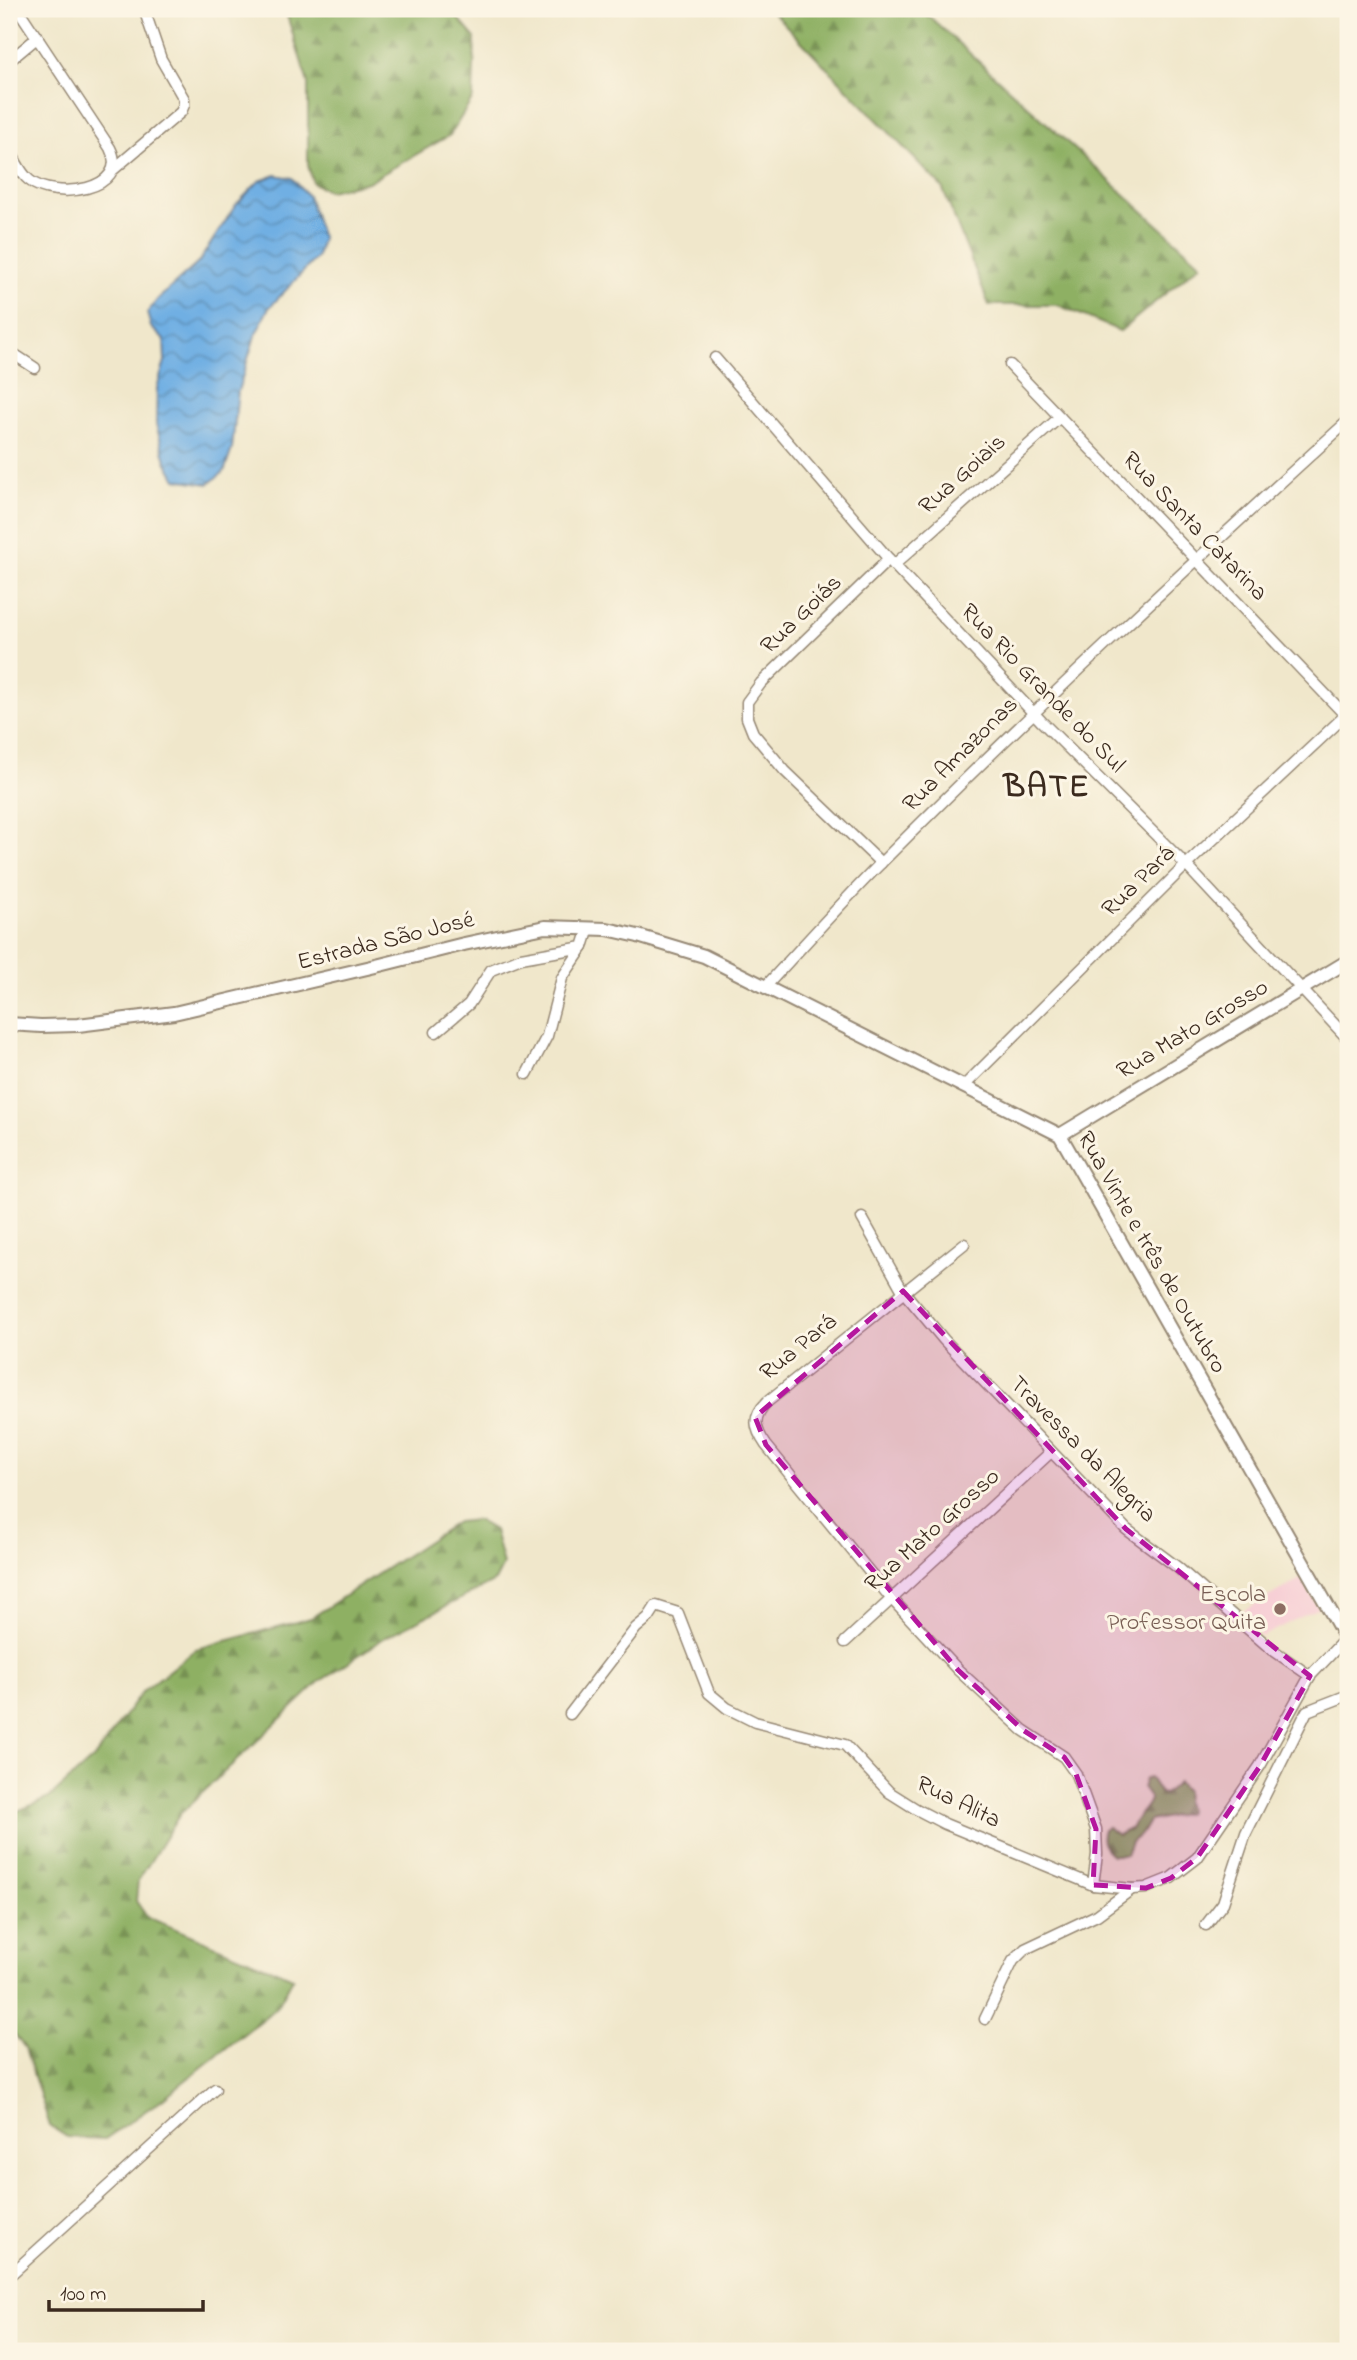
<svg xmlns="http://www.w3.org/2000/svg" width="1357" height="2360" font-family="'Indie Flower',sans-serif">
  <style>
    .built { fill: #f7cfd5 }
    .forest { fill: url(#forest-firs); stroke: #646d40; stroke-width: 2 }
    .water { fill: url(#water-waves); stroke: #566c80; stroke-width: 2 }
    .lines { fill: none; stroke-linecap: round; stroke-linejoin: round }
    .minor-casing { stroke: #968874; stroke-width: 13 }
    .tertiary-casing { stroke: #968874; stroke-width: 16 }
    .minor { stroke: #fff; stroke-width: 10 }
    .tertiary { stroke: #fff; stroke-width: 12 }
    .marked { fill: #b5179e; fill-opacity: 0.2; stroke: #b5179e; stroke-width: 5; stroke-dasharray: 14 9; stroke-linejoin: round }
    .education-dot { fill: #8d6e63; stroke: #fcf5e5; stroke-width: 2.5 }
    .labels { text-anchor: middle; dominant-baseline: central; stroke-width: 6; stroke-linejoin: round; paint-order: stroke }
    .street-label { font-size: 24px; fill: #3b2a1e; stroke: #fcf5e5 }
    .education-label { font-size: 24px; fill: #785e54; stroke: #fcf5e5; text-anchor: end }
    .district-label { font-size: 32px; font-weight: bold; letter-spacing: 2px; fill: #3b2a1e; stroke: #fcf5e5 }
  </style>
  <defs>
    <pattern id="forest-firs" width="22" height="20" patternUnits="userSpaceOnUse" patternTransform="scale(1.75)"><rect width="22" height="20" fill="#8eb063"/><path d="M5 1l3.5 6h-7zM16 11l3.5 6h-7z" fill="#758f51"/></pattern>
    <pattern id="water-waves" width="16" height="10" patternUnits="userSpaceOnUse" patternTransform="scale(1.75)"><rect width="16" height="10" fill="#70afe3"/><path d="M0 5q4-4 8 0t8 0" fill="none" stroke="#5d8fb7"/></pattern>
  </defs>
  <rect width="100%" height="100%" fill="#fcf5e5"/>
  <filter id="ink" filterUnits="userSpaceOnUse"><feTurbulence type="fractalNoise" baseFrequency=".0143" numOctaves="2"/><feDisplacementMap in="SourceGraphic" scale="14" xChannelSelector="R" yChannelSelector="G"/><feConvolveMatrix kernelMatrix="1 2 1 2 8 2 1 2 1" color-interpolation-filters="sRGB"/></filter>
  <filter id="wash" filterUnits="userSpaceOnUse"><feTurbulence type="fractalNoise" baseFrequency=".00686" numOctaves="4" result="noise"/><feDisplacementMap in="SourceGraphic" scale="28" xChannelSelector="R" yChannelSelector="G"/><feGaussianBlur stdDeviation="1.57" result="paint"/><feColorMatrix in="noise" values="0 0 0 0 0 0 0 0 0 0 0 0 0 0 0 0 0 1.4 0 .05"/><feComposite in="paint" operator="in"/></filter>
  <g filter="url(#wash)">
    <rect width="100%" height="100%" fill="#f0e7cb"/>
    <!-- built -->
    <path class="built" d="M1302,1578L1318,1608L1261,1637L1243,1611Z"/>
    <!-- forest -->
    <g class="forest">
      <path d="M285,9H450L475,38L473,98L450,135L368,182L329,191L313,183L308,165V83Z"/>
      <path d="M770,9H921L1201,264L1120,331L1058,305H989L942,187Z"/>
      <path d="M477,1520L494,1530L503,1565L495,1581L384,1638L319,1682L180,1814L138,1881L136,1901L147,1917L293,1978L276,2008L161,2100L105,2139L67,2137L50,2126L25,2048L9,2027V1812L13,1813L49,1798L94,1758L142,1692L196,1649L311,1618L457,1522Z"/>
      <path d="M1150,1778L1160,1793L1164,1794L1178,1782L1186,1791L1185,1803L1188,1809L1187,1813L1149,1821L1142,1833L1131,1842L1126,1855H1112C1103,1848 1099,1841 1103,1829L1107,1827L1118,1835L1132,1828C1134,1816 1147,1811 1150,1799L1142,1788L1145,1779Z"/>
    </g>
    <!-- water -->
    <path class="water" d="M276,175L292,178L308,196L322,238L317,257L268,309L255,336L238,391L232,449L224,472L208,484L176,479L166,461L156,424L157,388L165,361L164,340L151,327L147,313L158,299L198,263L236,205L259,181Z"/>
  </g>
  <g filter="url(#ink)">
    <g class="lines">
      <!-- minor casing -->
      <g class="minor-casing">
        <g id="minor">
          <path d="M9,61L38,37"/>
          <path d="M9,148C14,159 20,172 29,180C53,201 132,191 110,148L18,9"/>
          <path d="M114,169L181,112L184,105V99L161,59L144,9"/>
          <path d="M9,351L35,368"/>
          <path d="M715,358L894,565L1042,722L1186,865L1348,1039"/>
          <path d="M1010,365L1348,718"/>
          <path d="M894,565L1060,417"/>
          <path d="M881,863L785,771L753,733L747,718V702L761,683L889,559"/>
          <path d="M766,986C804,945 842,902 882,862C1033,710 1190,565 1348,421"/>
          <path d="M436,1032L469,1004L491,970L521,958L583,947L589,928"/>
          <path d="M527,1074L547,1036L562,978L583,947"/>
          <path d="M963,1087L1186,865L1348,713"/>
          <path d="M862,1218L903,1291L944,1340L1126,1529L1177,1567L1270,1648L1310,1676"/>
          <path d="M964,1244L767,1402C752,1417 754,1428 766,1445L890,1597L958,1670L1023,1730L1064,1757L1076,1774L1096,1829L1097,1854L1093,1885"/>
          <path d="M845,1642L1051,1452"/>
          <path d="M570,1714L636,1628L649,1617L656,1606L678,1613L709,1693L727,1708L755,1722L845,1745L889,1792L916,1809L945,1824L1093,1885L1132,1889L1146,1888L1171,1878L1197,1858L1260,1766L1310,1676L1346,1638"/>
          <path d="M1206,1925L1223,1903L1246,1833L1307,1711L1343,1697L1348,1699"/>
          <path d="M985,2019L1013,1961L1025,1949L1097,1915L1132,1889"/>
          <path d="M9,2276L215,2089"/>
        </g>
      </g>
      <!-- tertiary casing -->
      <g class="tertiary-casing">
        <g id="tertiary">
          <path d="M9,1024L41,1026L78,1025L174,1013L380,965L464,944L545,927L607,929L638,936L704,956L1060,1135L1348,1642"/>
          <path d="M1060,1135L1348,961"/>
        </g>
      </g>
      <!-- minor -->
      <use href="#minor" class="minor"/>
      <!-- tertiary -->
      <use href="#tertiary" class="tertiary"/>
    </g>
  </g>
  <!-- marked area -->
  <path class="marked" d="M903,1291L1126,1529L1310,1676L1260,1766L1197,1858L1171,1878L1146,1888L1093,1885L1096,1829L1076,1774L1064,1757L1023,1730L958,1670L766,1445L755,1417Z"/>
  <!-- markers -->
  <circle class="education-dot" cx="1280" cy="1609" r="7"/>
  <g class="labels">
    <!-- street labels -->
    <g class="street-label">
      <text transform="translate(963 475) rotate(-42)">Rua Goiais</text>
      <text transform="translate(1194 527) rotate(46)">Rua Santa Catarina</text>
      <text transform="translate(802 615) rotate(-44)">Rua Goiás</text>
      <text transform="translate(1042 689) rotate(46)">Rua Rio Grande do Sul</text>
      <text transform="translate(961 755) rotate(-45)">Rua Amazonas</text>
      <text transform="translate(1139 882) rotate(-44)">Rua Pará</text>
      <text transform="translate(386 942) rotate(-14)">Estrada São José</text>
      <text transform="translate(1193 1030) rotate(-31)">Rua Mato Grosso</text>
      <text transform="translate(1151 1253) rotate(60)">Rua Vinte e três de Outubro</text>
      <text transform="translate(799 1348) rotate(-39)">Rua Pará</text>
      <text transform="translate(1082 1450) rotate(45)">Travessa da Alegria</text>
      <text transform="translate(933 1531) rotate(-42)">Rua Mato Grosso</text>
      <text transform="translate(958 1803) rotate(26)">Rua Alita</text>
    </g>
    <!-- education labels -->
    <g class="education-label">
      <text x="1266" y="1595">Escola<tspan x="1266" dy="28">Professor Quita</tspan></text>
    </g>
    <!-- district labels -->
    <g class="district-label">
      <text x="1047" y="788">BATE</text>
    </g>
  </g>
  <!-- margin -->
  <rect width="1357" height="2360" fill="none" stroke="#fcf5e5" stroke-width="35"/>
  <!-- scale -->
  <path d="M49 2300v10h154v-10" fill="none" stroke="#3b2a1e" stroke-width="3.5"/>
  <text x="60" y="2300" font-size="21" fill="#3b2a1e" stroke="#fcf5e5" stroke-width="5" paint-order="stroke">100 m</text>
</svg>
